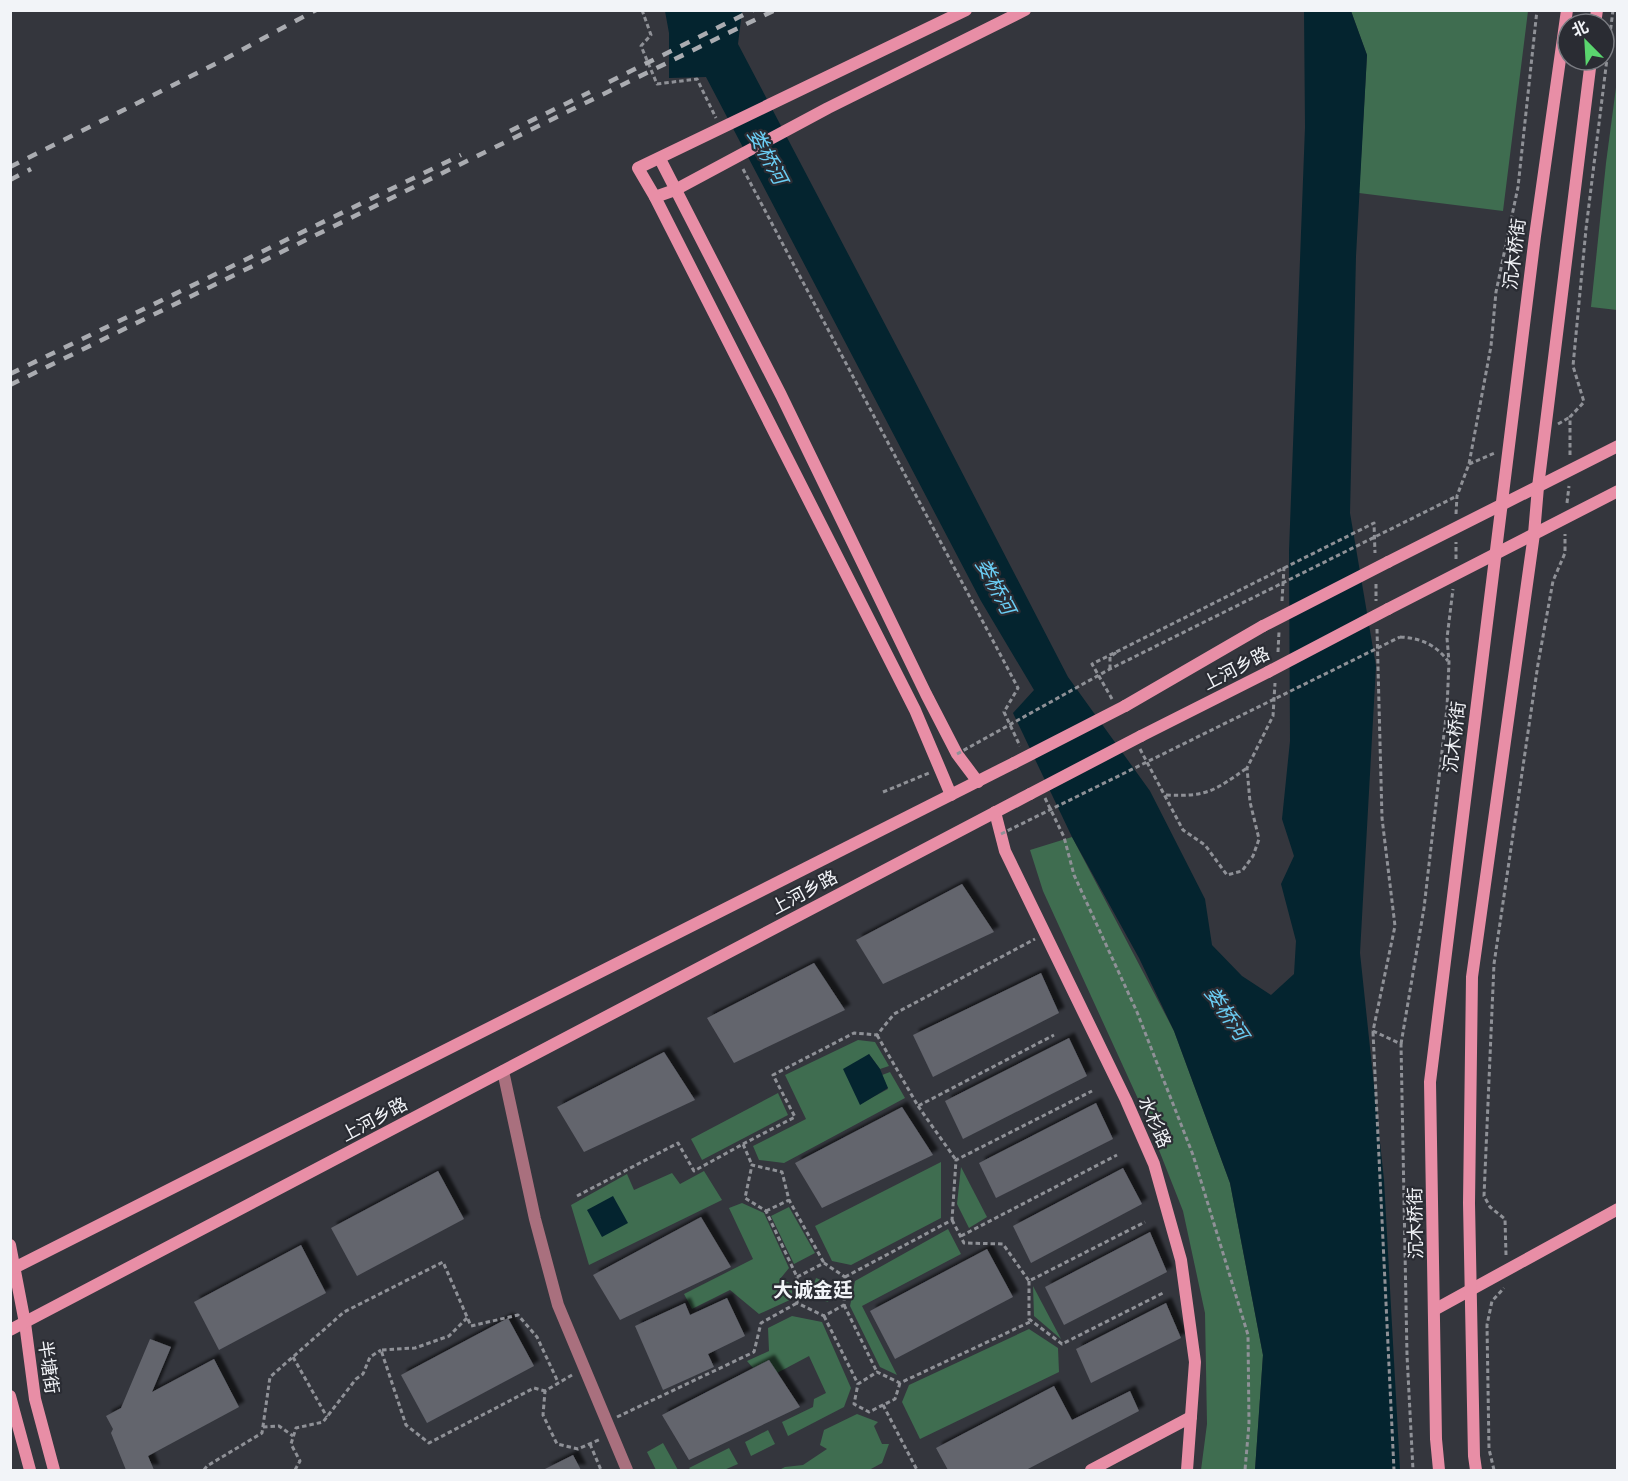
<svg xmlns="http://www.w3.org/2000/svg" width="1628" height="1481" font-family="Quicksand,'Noto Sans SC',sans-serif">
  <style>
    .green { fill: #3f6d50 }
    .water { fill: #04242f }
    .building { fill: #63656d; filter: url(#shadow) }
    .lines { fill: none; stroke-linecap: round; stroke-linejoin: round }
    .path { stroke: #8f9197; stroke-width: 3; stroke-dasharray: 4.5 3; stroke-linecap: butt }
    .street { stroke: #a9707e; stroke-width: 12 }
    .secondary { stroke: #e88ea6; stroke-width: 12 }
    .rail { stroke: #aaacb1; stroke-width: 4.5; stroke-dasharray: 10 10; stroke-linecap: butt }
    .path-bridge { stroke: #8f9197; stroke-width: 3; stroke-dasharray: 4.5 3; stroke-linecap: butt }
    .secondary-bridge { stroke: #e88ea6; stroke-width: 12 }
    .labels { text-anchor: middle; dominant-baseline: central; stroke-width: 4.5; stroke-linejoin: round; paint-order: stroke }
    .street-label { font-size: 18px; fill: #f2f4f8; stroke: #2a2c33 }
    .water-label { font-size: 20px; font-style: italic; fill: #6bcef5; stroke: #2a2c33 }
    .neighbourhood-label { font-size: 20px; font-weight: bold; fill: #f2f4f8; stroke: #2a2c33 }
  </style>
  <defs>
    <filter id="shadow"><feDropShadow dx="5.5" dy="-5.5" stdDeviation="1.5" flood-color="#0009"/></filter>
  </defs>
  <rect width="100%" height="100%" fill="#34363d"/>
  <!-- green -->
  <g class="green">
    <path d="M1351,11H1528L1503,211L1359,193L1367,55Z"/>
    <path d="M1617,80L1618,310H1617L1591,307L1606,163Z"/>
    <path d="M1072,837L1174,1031L1230,1183L1263,1355L1255,1470H1201L1207,1424L1205,1313L1183,1211L1144,1112L1043,891L1030,850Z"/>
    <path d="M858,1040L875,1042L889,1066L880,1069L869,1054L860,1104L888,1089L882,1075L890,1072L905,1098L784,1163L759,1160L753,1146L806,1119L785,1075Z"/>
    <path d="M778,1093L788,1115L702,1160L691,1139Z"/>
    <path d="M941,1162V1218L851,1265L832,1261L815,1226Z"/>
    <path d="M961,1167L987,1217L969,1228L957,1204Z"/>
    <path d="M704,1171L722,1200L589,1265L571,1205L627,1174L634,1190L672,1173L680,1184Z"/>
    <path d="M742,1203L764,1213L789,1268L780,1279L792,1284V1299L759,1314L730,1290L692,1309L684,1294L753,1259L729,1208Z"/>
    <path d="M789,1207L815,1253L794,1264L771,1216Z"/>
    <path d="M948,1229L961,1254L862,1306L897,1375L880,1367L850,1306L855,1281Z"/>
    <path d="M816,1278L834,1285L828,1302L810,1296Z"/>
    <path d="M1033,1286L1061,1339L1034,1316Z"/>
    <path d="M792,1316L822,1322L851,1388L844,1407L788,1436L782,1422L813,1407L814,1399L826,1393L809,1356L777,1373L769,1360L753,1368L747,1361L769,1351L768,1328Z"/>
    <path d="M1029,1329L1058,1348L1059,1372L920,1439L902,1402L909,1385Z"/>
    <path d="M857,1414L878,1422L874,1426L882,1444H889L882,1463L869,1470H779L785,1467L803,1465L827,1449L820,1445L824,1430Z"/>
    <path d="M768,1430L775,1444L751,1456L745,1442Z"/>
    <path d="M663,1443L678,1470H656L647,1452Z"/>
    <path d="M729,1448L738,1464L724,1470H691L689,1468Z"/>
  </g>
  <!-- water -->
  <g class="water">
    <path d="M665,11H742L738,44L909,370L1068,677L1150,791L1205,899L1212,945L1242,976L1271,995L1294,974L1296,941L1281,884L1294,856L1282,819L1290,741L1289,551L1305,127L1304,11H1351L1367,55L1356,256L1350,513L1376,666L1360,953L1384,1180L1400,1470H1255L1263,1355L1230,1183L1174,1031L1139,958L1072,837L1013,713L1034,690L981,601L706,77L669,78V33Z"/>
    <path d="M869,1054L880,1069L888,1088L860,1105L843,1069Z"/>
    <path d="M613,1196L628,1223L602,1237L587,1210Z"/>
  </g>
  <!-- building -->
  <g class="building">
    <path d="M962,884L994,932L883,984L856,940Z"/>
    <path d="M814,963L845,1010L734,1063L707,1018Z"/>
    <path d="M1041,973L1059,1013L933,1077L913,1035Z"/>
    <path d="M1069,1038L1087,1076L963,1139L945,1101Z"/>
    <path d="M664,1052L695,1100L584,1152L557,1107Z"/>
    <path d="M1096,1103L1113,1139L996,1198L979,1163Z"/>
    <path d="M902,1107L933,1155L822,1208L795,1163Z"/>
    <path d="M1123,1168L1142,1204L1031,1263L1013,1226Z"/>
    <path d="M438,1171L464,1219L357,1276L331,1228Z"/>
    <path d="M701,1217L731,1267L620,1320L593,1275Z"/>
    <path d="M1150,1232L1167,1272L1064,1325L1045,1287Z"/>
    <path d="M301,1245L326,1293L219,1350L194,1302Z"/>
    <path d="M987,1249L1013,1297L895,1359L870,1311Z"/>
    <path d="M727,1298L745,1336L708,1354L714,1367L663,1390L635,1326L685,1303L690,1315Z"/>
    <path d="M1166,1303L1181,1338L1091,1383L1076,1349Z"/>
    <path d="M508,1318L534,1366L427,1423L401,1375Z"/>
    <path d="M150,1339L171,1347L152,1392L214,1359L239,1407L148,1456L154,1470H126L111,1433L113,1429L106,1416L121,1408Z"/>
    <path d="M769,1360L800,1407L689,1460L662,1415Z"/>
    <path d="M1054,1386L1072,1420L1130,1391L1139,1411L1026,1470H948L936,1448Z"/>
    <path d="M573,1455L581,1470H543Z"/>
  </g>
  <g class="lines">
    <!-- path -->
    <g class="path">
      <path d="M642,10L651,35L641,46L657,84L697,79L716,118"/>
      <path d="M743,169L1018,688L1004,712L1020,746"/>
      <path d="M1558,424L1570,417"/>
      <path d="M1570,455V417L1584,402L1573,366L1586,229L1613,10"/>
      <path d="M1469,464L1495,453"/>
      <path d="M1567,503L1569,486"/>
      <path d="M1456,514L1457,496L1469,464L1491,346L1496,292L1518,187L1537,10"/>
      <path d="M1456,559V542"/>
      <path d="M1376,584V601"/>
      <path d="M1282,601L1284,567"/>
      <path d="M1377,629L1382,818L1395,926L1373,1031L1401,1044L1407,1355L1413,1470"/>
      <path d="M1400,637C1420,638 1435,644 1448,661"/>
      <path d="M1278,652L1279,632"/>
      <path d="M1110,669V657L1117,652"/>
      <path d="M1112,699L1092,664L1374,523L1375,553"/>
      <path d="M1140,749L1183,830L1205,845L1227,875L1242,871L1253,856L1259,839L1250,802L1247,768L1273,716L1275,683"/>
      <path d="M883,792L929,773"/>
      <path d="M1166,795C1207,797 1214,791 1247,768"/>
      <path d="M1045,798L1064,837L1074,875L1137,1012L1193,1155L1248,1335L1249,1424L1245,1470"/>
      <path d="M1373,1032L1394,1470"/>
      <path d="M877,1035L918,1106L1054,1035"/>
      <path d="M1401,1044L1424,908L1447,708L1449,662L1447,638L1453,589"/>
      <path d="M918,1106L956,1160"/>
      <path d="M743,1144L795,1117L773,1075L854,1033L877,1035L894,1014L1035,939"/>
      <path d="M577,1196L678,1143L694,1171L743,1144L752,1165"/>
      <path d="M766,1211L789,1200"/>
      <path d="M952,1220L964,1243L1003,1244L1029,1281L1145,1222"/>
      <path d="M961,1236L1117,1155"/>
      <path d="M1506,1255L1505,1219L1490,1207L1484,1196L1494,964L1538,664L1553,581L1565,553V534"/>
      <path d="M797,1277L824,1263L845,1277L844,1305L824,1316L797,1303V1277L766,1211L745,1198L752,1165L782,1172L789,1200L824,1263"/>
      <path d="M845,1277L952,1220L956,1160L1092,1091"/>
      <path d="M1029,1281V1319L1062,1344L1163,1293"/>
      <path d="M844,1305L877,1372"/>
      <path d="M824,1316L858,1384"/>
      <path d="M467,1318L449,1336L415,1348L381,1350L406,1425L429,1443L534,1388L545,1391"/>
      <path d="M293,1357L327,1417"/>
      <path d="M572,1375L545,1391L543,1415L557,1444L578,1449L601,1439"/>
      <path d="M900,1383L895,1399L869,1412L854,1404L858,1384L877,1372L900,1383L1032,1321"/>
      <path d="M883,1405L917,1470"/>
      <path d="M617,1417L754,1352L761,1323L797,1303"/>
      <path d="M263,1427L279,1426L293,1436"/>
      <path d="M590,1444L601,1470"/>
      <path d="M204,1470L207,1466L262,1433L270,1377L344,1312L443,1262L471,1326L518,1315L537,1337L558,1382"/>
      <path d="M295,1470L300,1461L291,1444L296,1428L323,1422L356,1379L363,1374L370,1357L381,1350"/>
      <path d="M1494,1470L1489,1449L1487,1325L1492,1301L1504,1288"/>
    </g>
    <!-- street -->
    <path class="street" d="M503,1071L535,1219L558,1305L627,1470"/>
    <!-- secondary -->
    <g class="secondary">
      <path d="M1595,24L1597,10"/>
      <path d="M660,159L781,395L926,694L957,754L978,782"/>
      <path d="M655,197L675,190L828,108L1025,10"/>
      <path d="M1388,562L1618,446"/>
      <path d="M1388,609L1618,491"/>
      <path d="M1125,706L1263,626"/>
      <path d="M1141,736L1268,672"/>
      <path d="M951,795L915,710L655,197L638,168L966,10"/>
      <path d="M995,812L1005,851L1126,1100L1154,1164L1181,1260L1195,1362L1187,1470"/>
      <path d="M10,1245L25,1323L35,1399L54,1470"/>
      <path d="M10,1270L1014,763"/>
      <path d="M1434,1310L1618,1209"/>
      <path d="M10,1330L1030,794"/>
      <path d="M10,1396L30,1470"/>
      <path d="M1091,1470L1191,1417"/>
      <path d="M1439,1470L1436,1439L1430,1082L1535,236L1567,10"/>
      <path d="M1476,1470L1474,1456L1469,1203L1472,977L1534,534L1538,487L1591,60"/>
    </g>
    <!-- rail -->
    <g class="rail">
      <path d="M609,82L753,10"/>
      <path d="M510,131L590,92"/>
      <path d="M10,167L223,60L316,10"/>
      <path d="M10,180L31,169"/>
      <path d="M10,374L461,155"/>
      <path d="M10,385L775,10"/>
    </g>
    <!-- path-bridge -->
    <g class="path-bridge">
      <path d="M957,754L1110,669L1457,496"/>
      <path d="M1001,834L1400,637"/>
    </g>
    <!-- secondary-bridge -->
    <g class="secondary-bridge">
      <path d="M1263,626L1388,562"/>
      <path d="M1268,672L1388,609"/>
      <path d="M1014,763L1125,706"/>
      <path d="M1030,794L1141,736"/>
    </g>
  </g>
  <g class="labels">
    <!-- street labels -->
    <g class="street-label">
      <text transform="translate(1514 254) rotate(-83)">沉木桥街</text>
      <text transform="translate(1236 668) rotate(-27)">上河乡路</text>
      <text transform="translate(1454 737) rotate(-83)">沉木桥街</text>
      <text transform="translate(804 892) rotate(-28)">上河乡路</text>
      <text transform="translate(374 1119) rotate(-28)">上河乡路</text>
      <text transform="translate(1155 1122) rotate(66)">水杉路</text>
      <text transform="translate(1415 1223) rotate(-91)">沉木桥街</text>
      <text transform="translate(49 1367) rotate(82)">半塘街</text>
    </g>
    <!-- water labels -->
    <g class="water-label">
      <text transform="translate(768 156) rotate(62)">娄桥河</text>
      <text transform="translate(996 586) rotate(62)">娄桥河</text>
      <text transform="translate(1227 1013) rotate(56)">娄桥河</text>
    </g>
    <!-- neighbourhood labels -->
    <g class="neighbourhood-label">
      <text x="813" y="1289">大诚金廷</text>
    </g>
  </g>
  <!-- border -->
  <rect width="1628" height="1481" fill="none" stroke="#f2f4f8" stroke-width="24"/>
  <!-- north arrow -->
  <g transform="translate(1586 42) rotate(336)"><circle r="28" fill="#2a2c33" stroke="#7a7c82" stroke-width="1.5"/>
  <path d="M0-4.5L10 22L0 15L-10 22Z" fill="#5ad56e"/>
  <text y="-9" font-size="16" font-weight="bold" text-anchor="middle" fill="#f2f4f8">北</text>
  </g>
</svg>
